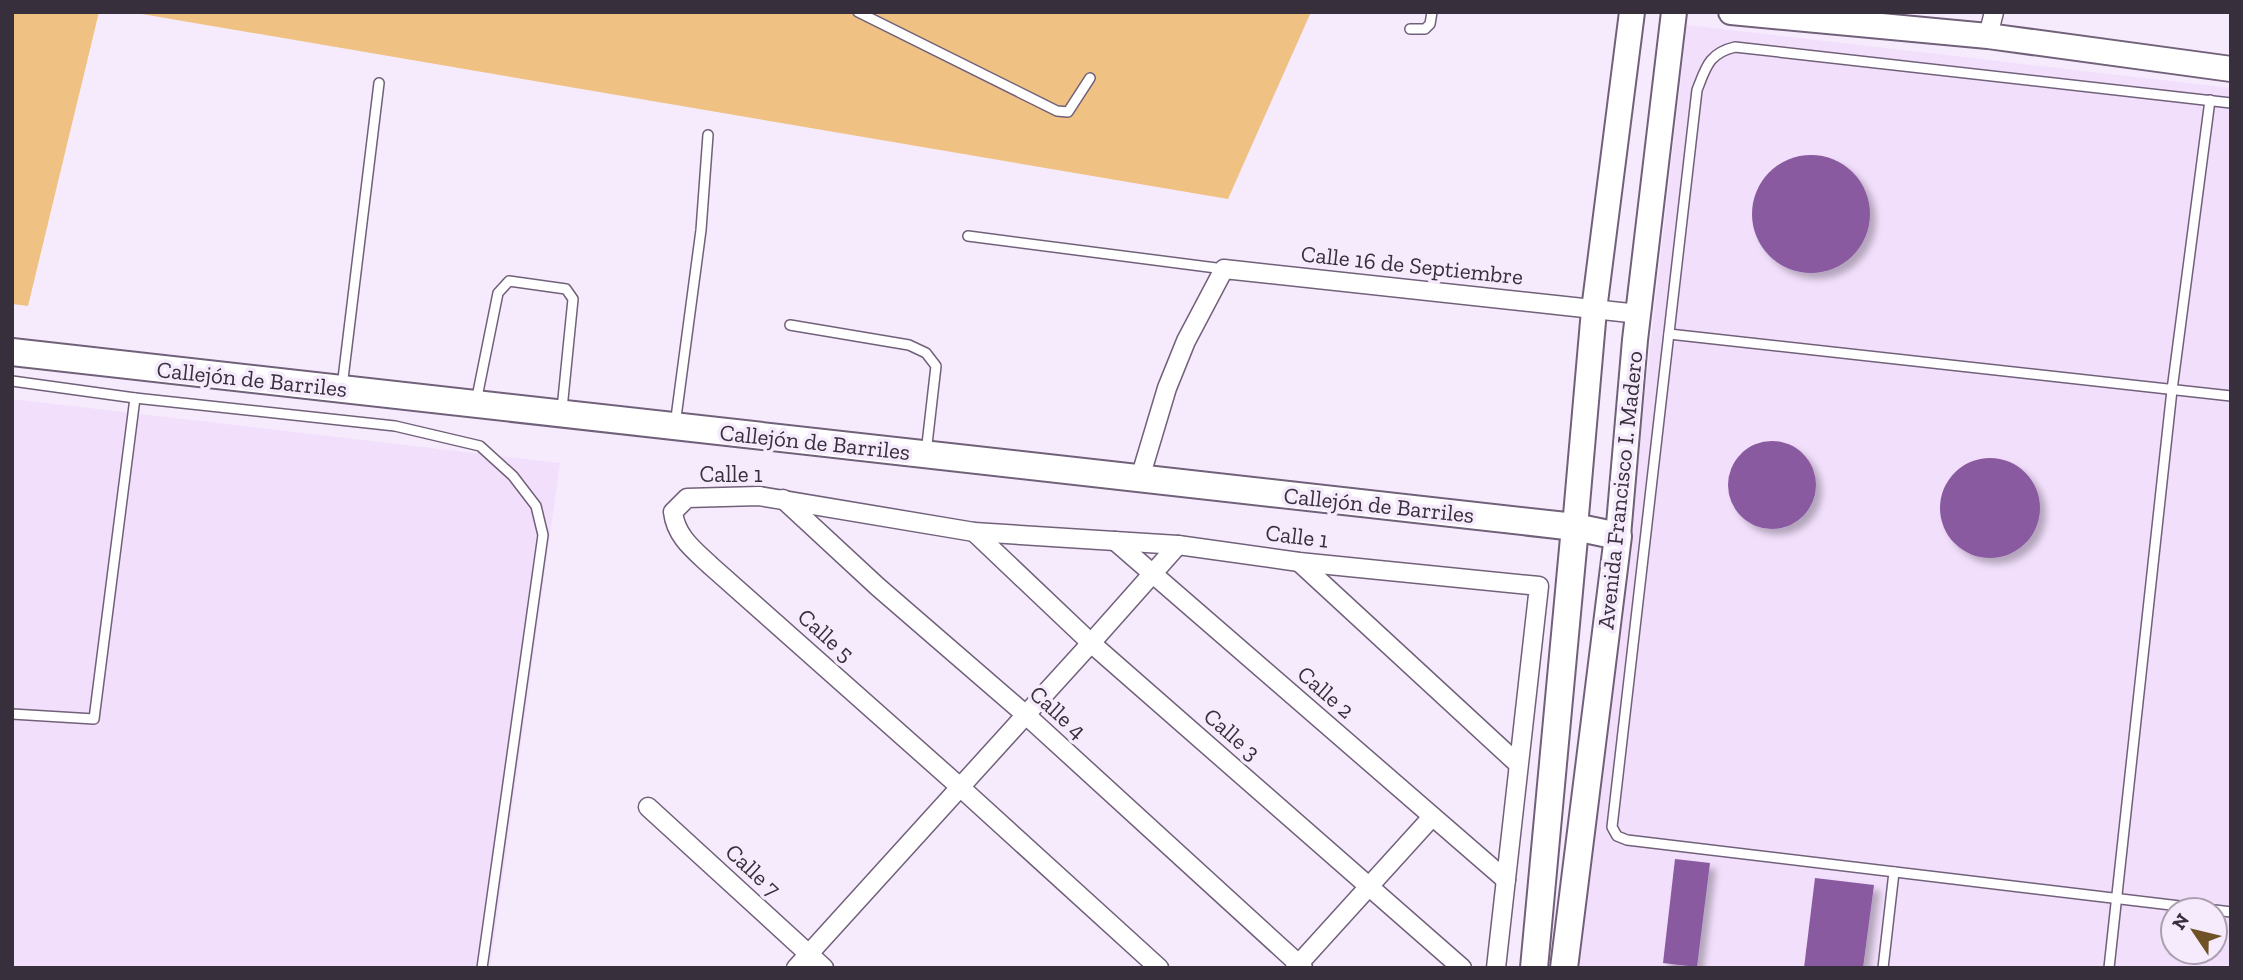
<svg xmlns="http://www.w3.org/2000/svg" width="2243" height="980" font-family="'Zilla Slab',serif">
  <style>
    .built { fill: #f2dffc; fill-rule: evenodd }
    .green { fill: #efc182 }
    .building { fill: #8a5aa0; filter: url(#shadow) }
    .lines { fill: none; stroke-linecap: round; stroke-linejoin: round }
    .service-casing { stroke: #71607a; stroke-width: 12 }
    .minor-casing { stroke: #71607a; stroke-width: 21 }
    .secondary-casing { stroke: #71607a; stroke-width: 28 }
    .primary-casing { stroke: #71607a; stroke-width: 30 }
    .service { stroke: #fff; stroke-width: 9 }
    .minor { stroke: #fff; stroke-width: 18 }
    .secondary { stroke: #fff; stroke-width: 24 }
    .primary { stroke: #fff; stroke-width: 26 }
    .labels { text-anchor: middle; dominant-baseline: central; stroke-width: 7; stroke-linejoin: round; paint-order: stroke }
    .street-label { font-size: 23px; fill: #372f3b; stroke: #f6ebfc }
  </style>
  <defs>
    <filter id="shadow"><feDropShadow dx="6" dy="6" stdDeviation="3.5" flood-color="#0004"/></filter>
  </defs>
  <rect width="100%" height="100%" fill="#f6ebfc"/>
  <!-- built -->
  <g class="built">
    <path d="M1687,25L2231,88V968H1579ZM2173,910H2215V952H2173Z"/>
    <path d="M12,399L560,463L490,968H12Z"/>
  </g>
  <!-- green -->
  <g class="green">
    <path d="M12,12H99L28,306L12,304Z"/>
    <path d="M130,12H1311L1228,199Z"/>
  </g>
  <!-- building -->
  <g class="building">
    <circle cx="1811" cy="214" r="59"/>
    <circle cx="1772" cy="485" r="44"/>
    <circle cx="1990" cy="508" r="50"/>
    <path d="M1675,859L1710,863L1697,967L1663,963Z"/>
    <path d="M1815,878L1874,885L1863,968H1804Z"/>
  </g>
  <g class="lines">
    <!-- service casing -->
    <g class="service-casing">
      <g id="service">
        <path d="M858,12L1057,111L1068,112L1090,78"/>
        <path d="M1410,29H1425L1430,24L1432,12"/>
        <path d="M968,236L1224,269"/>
        <path d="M790,325L909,345L926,353L936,366L926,453"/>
        <path d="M1669,334L2231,396"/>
        <path d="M12,381L135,398L395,426L480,446L513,476L536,506L543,535L482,968"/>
        <path d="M342,387L379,83"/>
        <path d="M476,402L498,293L509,281L566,289L573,299L562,409"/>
        <path d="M675,425L701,230L708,135"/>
        <path d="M12,714L94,719L135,398"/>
        <path d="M2213,910L1627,840L1617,836L1612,827L1697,90C1706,67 1709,53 1735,47L2231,103"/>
        <path d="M2215,910L2231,912"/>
        <path d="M1883,968L1894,872"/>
        <path d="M2109,968L2172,390L2210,100"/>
      </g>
    </g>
    <!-- minor casing -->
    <g class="minor-casing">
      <g id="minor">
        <path d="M1988,36L1994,12"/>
        <path d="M1140,478L1167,388L1186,341L1224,269L1639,314"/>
        <path d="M783,499L878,587L1026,715L1303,968"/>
        <path d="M974,532L1091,643L1462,968"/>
        <path d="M1115,541L1506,880"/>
        <path d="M1299,562L1518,764"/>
        <path d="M648,807L824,968"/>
        <path d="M796,968L1091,643L1178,545"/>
        <path d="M1159,968L960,787L711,566C694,550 676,537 673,512L687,498L759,496L974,532L1178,545L1299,562L1539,586L1496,968"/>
        <path d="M1295,968L1432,817"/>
      </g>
    </g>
    <!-- secondary casing -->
    <g class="secondary-casing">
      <g id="secondary">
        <path d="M1731,12L1988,36L2231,69"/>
        <path d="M1575,527L1594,310L1632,12"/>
        <path d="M1618,536L1635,340L1674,12"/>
      </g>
    </g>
    <!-- primary casing -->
    <g class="primary-casing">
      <g id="primary">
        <path d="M12,352L1575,527L1618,536L1564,968"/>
        <path d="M1534,968L1575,527"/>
      </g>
    </g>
    <!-- service -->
    <use href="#service" class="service"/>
    <!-- minor -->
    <use href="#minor" class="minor"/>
    <!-- secondary -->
    <use href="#secondary" class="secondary"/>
    <!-- primary -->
    <use href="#primary" class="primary"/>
  </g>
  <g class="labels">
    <!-- street labels -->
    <g class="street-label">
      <text transform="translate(1412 265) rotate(6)">Calle 16 de Septiembre</text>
      <text transform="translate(252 379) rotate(6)">Callejón de Barriles</text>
      <text transform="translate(815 442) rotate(6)">Callejón de Barriles</text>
      <text x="731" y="474">Calle 1</text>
      <text transform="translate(1620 490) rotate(-84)">Avenida Francisco I. Madero</text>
      <text transform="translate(1379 505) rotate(6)">Callejón de Barriles</text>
      <text transform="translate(1297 536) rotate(7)">Calle 1</text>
      <text transform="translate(826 635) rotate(42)">Calle 5</text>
      <text transform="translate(1326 692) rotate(41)">Calle 2</text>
      <text transform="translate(1058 712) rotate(42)">Calle 4</text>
      <text transform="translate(1232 734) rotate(41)">Calle 3</text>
      <text transform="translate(753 870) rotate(43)">Calle 7</text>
    </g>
  </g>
  <!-- border -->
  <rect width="2243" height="980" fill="none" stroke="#372f3b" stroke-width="28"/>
  <!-- north arrow -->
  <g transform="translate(2194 931) rotate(305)"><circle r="33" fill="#f6ebfc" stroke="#aaa0af" stroke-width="2"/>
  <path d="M0-5L12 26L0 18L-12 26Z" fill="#705226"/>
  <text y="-10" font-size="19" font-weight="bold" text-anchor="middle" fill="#372f3b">N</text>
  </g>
</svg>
